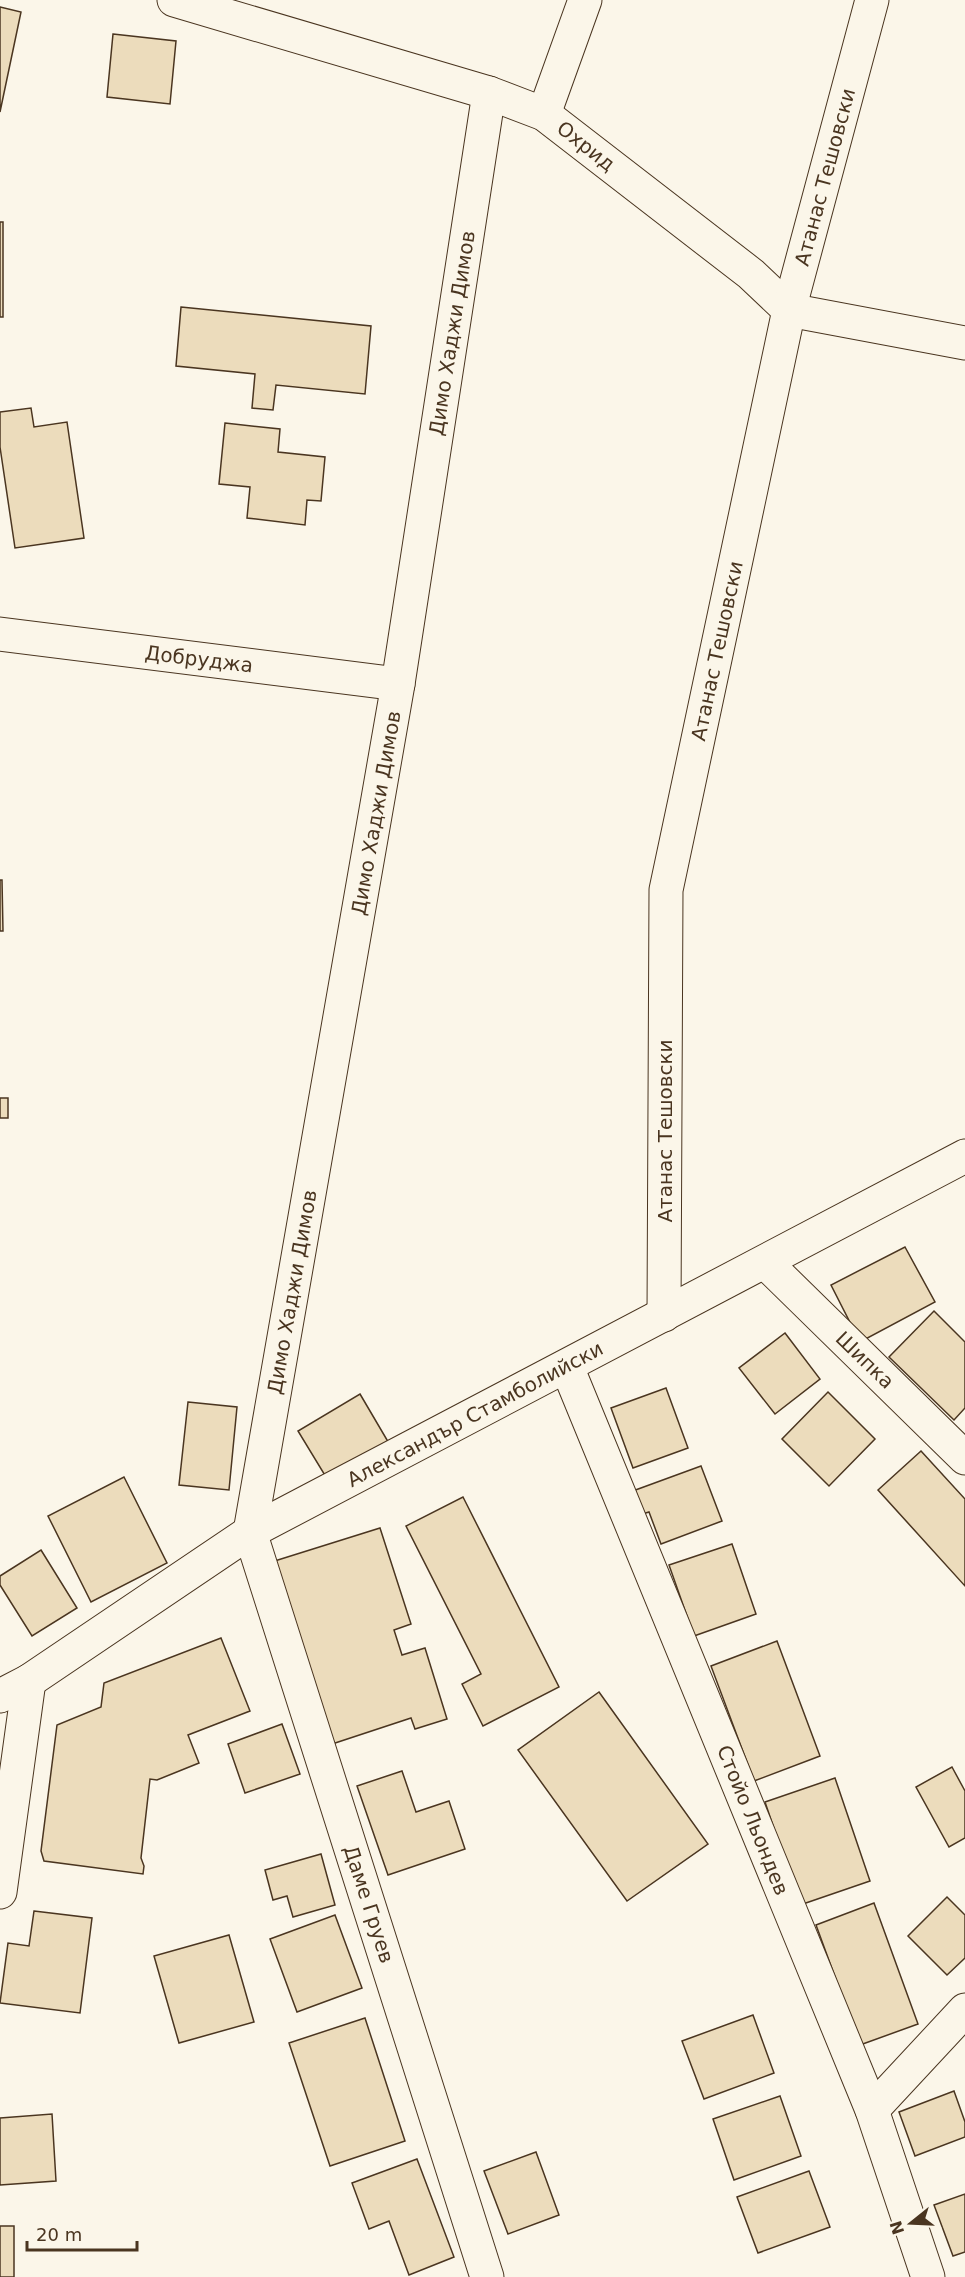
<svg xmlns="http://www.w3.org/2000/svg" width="965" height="2277" font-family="'DejaVu Sans',sans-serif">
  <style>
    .building { fill: #ecdcbc; stroke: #4a3520; stroke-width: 1.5 }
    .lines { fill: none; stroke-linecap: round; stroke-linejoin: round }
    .minor-casing { stroke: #4a3520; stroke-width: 35 }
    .tertiary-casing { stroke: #4a3520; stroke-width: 35 }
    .minor { stroke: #fbf6e9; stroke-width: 33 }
    .tertiary { stroke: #fbf6e9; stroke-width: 33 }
    .labels { text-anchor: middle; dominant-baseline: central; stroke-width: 4.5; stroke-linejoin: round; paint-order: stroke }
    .street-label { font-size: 20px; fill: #4a3520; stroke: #fbf6e9 }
  </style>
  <rect width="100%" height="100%" fill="#fbf6e9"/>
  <!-- building -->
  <g class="building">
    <path d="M0,7L21,12L0,112Z"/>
    <path d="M113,34L176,41L170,104L107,97Z"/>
    <rect x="0" y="222" width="3" height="95"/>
    <path d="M181,307L371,326L365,394L276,385L273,410L252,408L255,374L176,366Z"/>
    <path d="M31,408L34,427L67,422L84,538L15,548L0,447V412Z"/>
    <path d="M225,423L280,429L278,452L325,457L321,501L307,500L305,525L247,518L250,487L219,484Z"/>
    <path d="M0,880H2L3,931H0Z"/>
    <rect x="0" y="1098" width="8" height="20"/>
    <path d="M905,1247L935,1302L860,1342L831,1285Z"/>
    <path d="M934,1311L965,1342V1408L954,1420L889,1357Z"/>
    <path d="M785,1333L820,1379L775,1414L739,1368Z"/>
    <path d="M666,1388L688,1448L633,1468L611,1408Z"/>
    <path d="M828,1392L875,1439L829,1486L782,1439Z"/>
    <path d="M360,1394L390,1445L329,1482L298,1431Z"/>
    <path d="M188,1402L237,1407L229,1490L179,1485Z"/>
    <path d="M921,1451L965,1499V1586L878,1490Z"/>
    <path d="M701,1466L722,1521L661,1544L649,1512L639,1515L630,1492Z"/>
    <path d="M124,1477L167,1563L91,1602L48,1516Z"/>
    <path d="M463,1497L559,1687L483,1726L462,1684L481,1674L406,1526Z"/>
    <path d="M380,1528L411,1624L394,1630L402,1655L425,1648L447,1719L415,1729L411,1718L323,1747L265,1564Z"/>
    <path d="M732,1544L756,1614L694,1636L669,1565Z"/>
    <path d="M41,1550L77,1608L32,1636L0,1585V1576Z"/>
    <path d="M221,1638L250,1711L188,1735L199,1763L157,1780L150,1779L141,1858L144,1866L143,1874L44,1861L41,1851L57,1725L101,1707L104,1683Z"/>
    <path d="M777,1641L820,1756L754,1781L711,1666Z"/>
    <path d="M599,1692L708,1844L627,1901L518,1750Z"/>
    <path d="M282,1724L300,1774L245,1793L228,1744Z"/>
    <path d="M952,1767L965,1791V1838L949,1847L916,1787Z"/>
    <path d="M402,1771L416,1812L449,1801L465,1849L388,1875L357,1786Z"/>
    <path d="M835,1778L870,1881L800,1905L765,1802Z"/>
    <path d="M321,1854L335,1905L293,1917L287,1896L273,1900L265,1870Z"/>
    <path d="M947,1897L965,1915V1958L947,1975L908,1936Z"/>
    <path d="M874,1903L918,2024L860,2045L816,1925Z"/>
    <path d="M34,1911L92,1918L80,2013L0,2003L8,1943L29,1946Z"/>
    <path d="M335,1915L362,1988L297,2012L270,1939Z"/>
    <path d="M229,1935L254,2022L179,2043L154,1956Z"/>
    <path d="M753,2015L774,2073L704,2099L682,2041Z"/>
    <path d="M365,2018L405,2141L330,2166L289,2043Z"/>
    <path d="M954,2091L965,2122V2137L915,2156L899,2112Z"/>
    <path d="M780,2096L801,2156L734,2180L713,2119Z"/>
    <path d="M52,2114L56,2181L0,2185V2118Z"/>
    <path d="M536,2152L559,2215L508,2234L484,2171Z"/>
    <path d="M417,2159L454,2257L409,2275L389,2221L369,2229L352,2183Z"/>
    <path d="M809,2171L830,2227L758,2253L737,2197Z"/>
    <path d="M965,2194V2252L953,2256L934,2205Z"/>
    <rect x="0" y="2226" width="14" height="51"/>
  </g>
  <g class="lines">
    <!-- minor casing -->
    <g class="minor-casing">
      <g id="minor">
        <path d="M174,0L489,93L544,114L751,274L789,310L965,343"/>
        <path d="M544,114L585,0"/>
        <path d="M0,634L398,684"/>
        <path d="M766,1263L965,1458"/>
        <path d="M664,1315L666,890L789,310L872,0"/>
        <path d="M567,1367L872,2110L928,2277"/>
        <path d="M0,1892L29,1681"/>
        <path d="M872,2110L965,2010"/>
        <path d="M487,2277L250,1532L398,684L489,93"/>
      </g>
    </g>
    <!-- tertiary casing -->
    <g class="tertiary-casing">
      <path id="tertiary" d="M0,1696L29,1681L250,1532L965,1156"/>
    </g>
    <!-- minor -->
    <use href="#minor" class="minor"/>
    <!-- tertiary -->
    <use href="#tertiary" class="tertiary"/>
  </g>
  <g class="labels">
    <!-- street labels -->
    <g class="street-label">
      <text transform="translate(586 146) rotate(38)">Охрид</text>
      <text transform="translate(825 177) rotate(-75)">Атанас Тешовски</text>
      <text transform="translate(452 333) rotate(-81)">Димо Хаджи Димов</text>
      <text transform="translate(717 651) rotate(-78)">Атанас Тешовски</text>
      <text transform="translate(199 659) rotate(7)">Добруджа</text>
      <text transform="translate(376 813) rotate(-80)">Димо Хаджи Димов</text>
      <text transform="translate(665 1131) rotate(-90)">Атанас Тешовски</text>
      <text transform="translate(292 1292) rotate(-80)">Димо Хаджи Димов</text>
      <text transform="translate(865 1360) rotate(44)">Шипка</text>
      <text transform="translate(475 1414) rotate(-28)">Александър Стамболийски</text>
      <text transform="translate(753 1820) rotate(68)">Стойо Льондев</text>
      <text transform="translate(369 1904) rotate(72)">Даме Груев</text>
    </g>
  </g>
  <!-- north arrow -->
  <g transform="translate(911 2223) rotate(252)" stroke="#fbf6e9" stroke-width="4.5" paint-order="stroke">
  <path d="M0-4.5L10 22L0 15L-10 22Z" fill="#4a3520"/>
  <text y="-9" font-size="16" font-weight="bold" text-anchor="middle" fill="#4a3520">N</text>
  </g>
  <!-- scale -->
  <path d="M27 2241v9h110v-9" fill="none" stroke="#4a3520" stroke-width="3"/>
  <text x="36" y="2241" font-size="18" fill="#4a3520" stroke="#fbf6e9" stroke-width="4.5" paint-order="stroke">20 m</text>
</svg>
